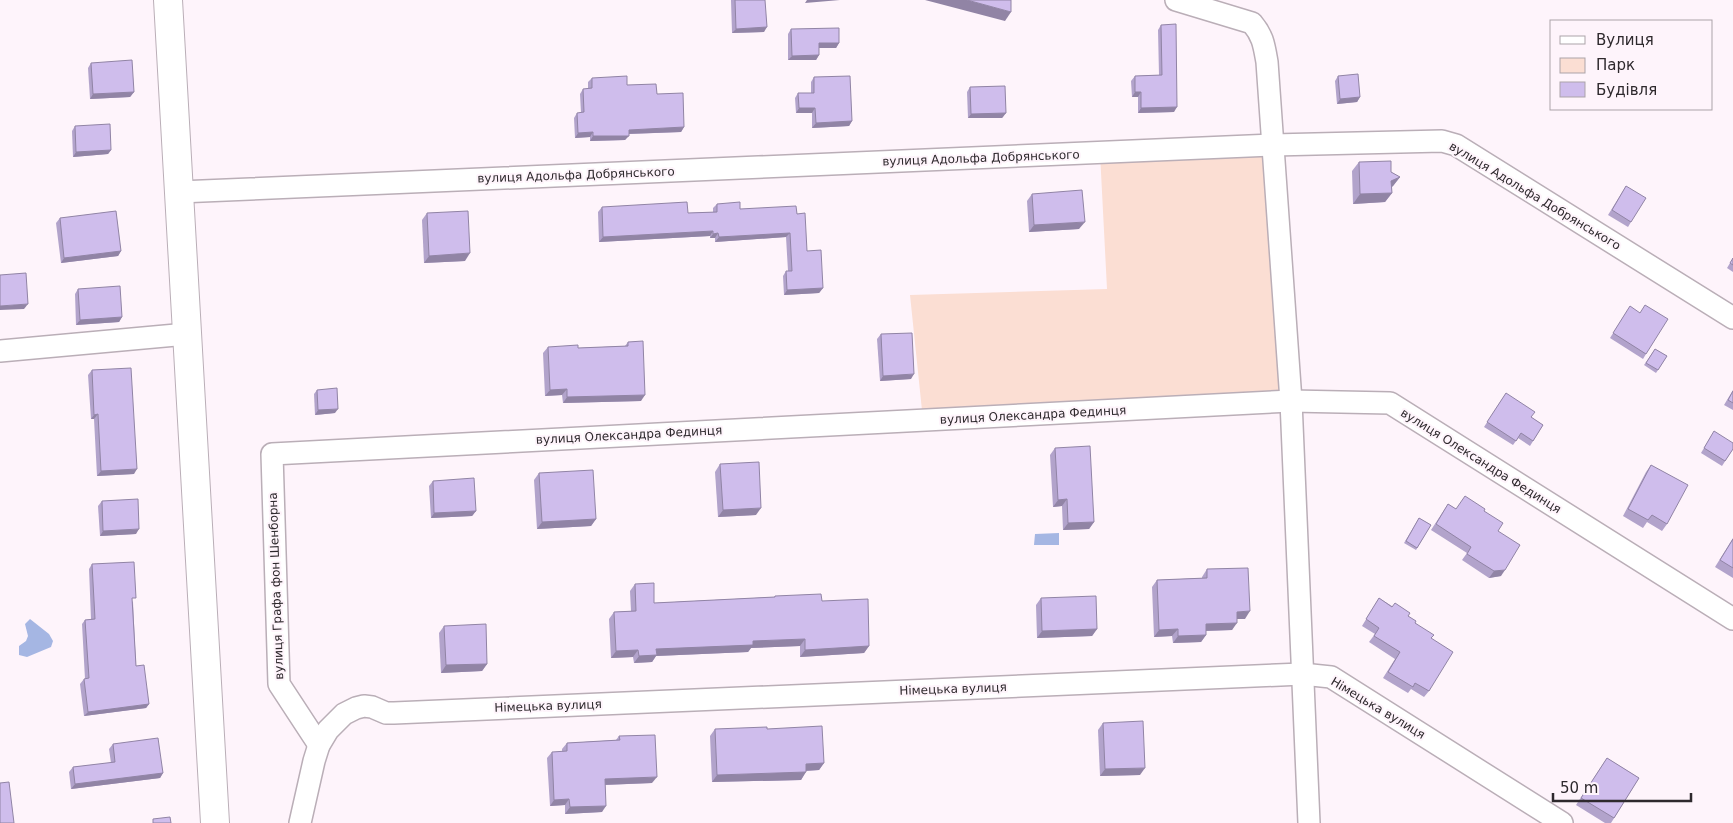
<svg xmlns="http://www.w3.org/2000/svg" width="1733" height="823" font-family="'DejaVu Sans',sans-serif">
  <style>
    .green { fill: #fbded3 }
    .water { fill: #a5b6e3 }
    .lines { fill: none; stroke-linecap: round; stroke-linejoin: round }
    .street-casing { stroke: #baaeb7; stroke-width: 24 }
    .highway-casing { stroke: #baaeb7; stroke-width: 30 }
    .street { stroke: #fff; stroke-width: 21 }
    .highway { stroke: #fff; stroke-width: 28 }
    .wall { fill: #b2a3cb }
    .shaded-wall { fill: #9184a5 }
    .building { fill: #cfbdec; stroke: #9184a5 }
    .labels { text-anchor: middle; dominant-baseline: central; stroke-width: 4; stroke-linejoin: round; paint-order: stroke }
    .street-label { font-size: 12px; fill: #2e292d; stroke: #fef4fb }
  </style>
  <rect width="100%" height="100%" fill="#fef4fb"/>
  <!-- green -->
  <path class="green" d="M1273,145L1291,401L923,420L910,295L1107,289L1100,153Z"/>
  <!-- water -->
  <g class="water">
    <path d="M1059,533V545H1034L1035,534Z"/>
    <path d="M30,619L49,634L53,641L51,647L27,657L19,655V646L26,641L28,636L25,624Z"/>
  </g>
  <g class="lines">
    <!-- street casing -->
    <g class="street-casing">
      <g id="street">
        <path d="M1176,0L1252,23C1263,36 1264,45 1267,62L1291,401L1309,823"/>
        <path d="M179,192L1273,145L1442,141L1456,145L1733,318"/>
        <path d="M0,351L187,334"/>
        <path d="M319,745L279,684L272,454L1291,401L1390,403L1733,619"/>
        <path d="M300,823L314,761L319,745L328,730L344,714L356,708L364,706L372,707L386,713H394L1302,674L1331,677L1562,823"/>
      </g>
    </g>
    <!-- highway casing -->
    <g class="highway-casing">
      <path id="highway" d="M168,0L215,823"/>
    </g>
    <!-- street -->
    <use href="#street" class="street"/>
    <!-- highway -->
    <use href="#highway" class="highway"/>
  </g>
  <!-- wall -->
  <g class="wall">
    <path d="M731,0H765L764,32L732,33Z"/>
    <path d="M1161,25L1174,112L1138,113V97H1132L1131,81L1135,76L1159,75L1158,30Z"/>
    <path d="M791,29L839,43L836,48H819V55L816,60H788V34Z"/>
    <path d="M91,63L134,92L130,97L90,99L88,68Z"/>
    <path d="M1338,76L1360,97L1357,102L1337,104L1335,81Z"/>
    <path d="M814,77L852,121L849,126L812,128V113H796L795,98L798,93H811V82Z"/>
    <path d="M592,78L627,85L657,94L684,127L681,132L629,134L625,140L590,141V137L575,138L574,118L577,113H581L580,94L583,89H588V82Z"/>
    <path d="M970,87L1006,113L1002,118H968L967,92Z"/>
    <path d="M75,126L111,150L108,154L73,157L72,131Z"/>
    <path d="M1359,162L1391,172L1400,177L1393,186L1392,187V193L1385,202L1353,204L1352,171Z"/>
    <path d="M1626,186L1631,222L1628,227L1608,215Z"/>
    <path d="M1032,194L1079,229L1029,232L1027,201Z"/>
    <path d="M717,204L740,209L797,214L807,251L823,288L819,293L784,295L783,276L786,271H788L786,237L715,242V238H710V236L599,242L598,212L602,207L688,213L713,212V208Z"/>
    <path d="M427,213L465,261L424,263L422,220Z"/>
    <path d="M60,218L121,251L118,256L61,263L56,223Z"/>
    <path d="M1733,258V272L1727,268Z"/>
    <path d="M78,289L122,317L119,322L76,325L75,294Z"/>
    <path d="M1627,311L1646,354L1643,359L1610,338Z"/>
    <path d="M881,334L911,379L880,381L877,339Z"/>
    <path d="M628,342L641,401L563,403L562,395L545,396L543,353L548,347L578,348L625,346Z"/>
    <path d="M1655,349L1667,356L1656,373L1644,365Z"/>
    <path d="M92,370L134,474L97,476L94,419H91L88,375Z"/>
    <path d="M317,390L335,413L315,415L314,394Z"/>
    <path d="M1733,390V410L1724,405Z"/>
    <path d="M1506,393L1531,417L1543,425L1530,446L1518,438L1513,445L1484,427Z"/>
    <path d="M1711,436L1733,449L1722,466L1701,453Z"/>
    <path d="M1055,448L1094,522L1089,529L1063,530L1062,506L1053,507L1050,455Z"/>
    <path d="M720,464L756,515L718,517L715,472Z"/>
    <path d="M1651,465L1667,524L1662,531L1647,522L1643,528L1623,516L1646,472Z"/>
    <path d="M539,473L596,519L591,526L537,529L534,480Z"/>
    <path d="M433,481L476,511L472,516L431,518L429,486Z"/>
    <path d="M102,501L136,534L100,536L98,506Z"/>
    <path d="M1448,504L1456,509L1484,511L1498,531L1501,576L1489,578L1462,560L1467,553L1431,530Z"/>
    <path d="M1419,518L1431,525L1416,550L1404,543Z"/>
    <path d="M1733,538V578L1715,567Z"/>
    <path d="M92,564L133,602L136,666L149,704L146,708L84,716L80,684L84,679H85L82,624L85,620L91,619L89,569Z"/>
    <path d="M1207,569L1245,619H1237L1232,630L1206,631V635L1201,642L1173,643L1172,636L1154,637L1152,587L1157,580L1202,578V577Z"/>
    <path d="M635,584L654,603L774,597L775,596L822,601L869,646L864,653L800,657V646L751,648L748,652L656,656L652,662L634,663L633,657L611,658L609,619L614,612L631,611L630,591Z"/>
    <path d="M1041,598L1097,629L1092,636L1037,638L1036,605Z"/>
    <path d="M1379,598L1408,616L1431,638L1429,691L1424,697L1411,689L1408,693L1383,678L1395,659L1369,642L1375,634L1362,626Z"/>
    <path d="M444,626L487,664L482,671L441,673L439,633Z"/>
    <path d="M1103,723L1140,775L1100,776L1098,730Z"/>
    <path d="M715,729H767L824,763L819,770L806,771L801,780L712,782L710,736Z"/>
    <path d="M619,736L652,783L605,785L602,812L565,814V805L550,806L547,758L552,752H562V749L567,743L616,740Z"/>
    <path d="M113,744L163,773L160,778L71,789L69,772L73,767L111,763L109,749Z"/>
    <path d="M1607,758L1639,778L1611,823H1605L1576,805Z"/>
  </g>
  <!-- shaded-wall -->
  <g class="shaded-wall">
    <path d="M807,0H840L805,3Z"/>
    <path d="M925,0H967L1011,12L1005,21Z"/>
    <path d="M767,27L764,32L732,33L736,29Z"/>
    <path d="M819,43H839L836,48H816Z"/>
    <path d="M819,55L816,60H788L792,56Z"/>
    <path d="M134,92L130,97L90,99L93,94Z"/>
    <path d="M1135,92H1141L1138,97H1132Z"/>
    <path d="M1360,97L1357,102L1337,104L1340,99Z"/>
    <path d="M1177,107L1174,112L1138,113L1141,108Z"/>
    <path d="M799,108H815L812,113H796Z"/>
    <path d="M1006,113L1002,118H968L971,114Z"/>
    <path d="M852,121L849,126L812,128L816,123Z"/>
    <path d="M684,127L681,132L625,134L629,130Z"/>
    <path d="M593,132L590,137L575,138L578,133Z"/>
    <path d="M593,136H629L625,140L590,141Z"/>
    <path d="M111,150L108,154L73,157L76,152Z"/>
    <path d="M1400,177L1393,186L1385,191L1391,181Z"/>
    <path d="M1392,193L1385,202L1353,204L1360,194Z"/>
    <path d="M1085,222L1079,229L1029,232L1034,225Z"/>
    <path d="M713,231L710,236L599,242L603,237Z"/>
    <path d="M718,233L715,238H710L713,234Z"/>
    <path d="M790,233L786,237L715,242L719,237Z"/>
    <path d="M121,251L118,256L61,263L64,258Z"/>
    <path d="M470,253L465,261L424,263L429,256Z"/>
    <path d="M823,288L819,293L784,295L787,290Z"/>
    <path d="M28,304L24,309L0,310V306Z"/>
    <path d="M122,317L119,322L76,325L80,320Z"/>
    <path d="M914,374L911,379L880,381L883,376Z"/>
    <path d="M567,389L562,395L545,396L550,390Z"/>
    <path d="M645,395L641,401L563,403L567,397Z"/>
    <path d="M338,409L335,413L315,415L318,410Z"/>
    <path d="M98,414L94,419H91L94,415Z"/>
    <path d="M137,469L134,474L97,476L101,471Z"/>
    <path d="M1067,499L1062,506L1053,507L1058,500Z"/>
    <path d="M761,508L756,515L718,517L723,510Z"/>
    <path d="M476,511L472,516L431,518L434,513Z"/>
    <path d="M596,519L591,526L537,529L542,522Z"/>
    <path d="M1094,522L1089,529L1063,530L1068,523Z"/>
    <path d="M139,529L136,534L100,536L103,531Z"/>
    <path d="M1505,570L1501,576L1489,578L1494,571Z"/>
    <path d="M1250,611L1245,619H1232L1237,612Z"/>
    <path d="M1237,623L1232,630L1200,631L1206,624Z"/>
    <path d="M1097,629L1092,636L1037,638L1042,631Z"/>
    <path d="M1178,629L1172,636L1154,637L1159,630Z"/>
    <path d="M1206,635L1201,642L1173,643L1178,636Z"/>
    <path d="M805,639L800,646L751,648L748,652L656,656L652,662L634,663L639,656L656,649L753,641Z"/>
    <path d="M869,646L864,653L800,657L805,650Z"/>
    <path d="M638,650L633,657L611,658L616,651Z"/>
    <path d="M487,664L482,671L441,673L446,665Z"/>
    <path d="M149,704L146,708L84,716L88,712Z"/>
    <path d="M824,763L819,770L801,771L806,764Z"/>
    <path d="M1145,768L1140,775L1100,776L1105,769Z"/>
    <path d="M806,772L801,780L712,782L717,775Z"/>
    <path d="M163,773L160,778L71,789L75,784Z"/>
    <path d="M657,777L652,783L601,785L605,779Z"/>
    <path d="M569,799L565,805L550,806L554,800Z"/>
    <path d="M606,806L602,812L565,814L570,807Z"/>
  </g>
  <!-- building -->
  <g class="building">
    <path d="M735,0H765L767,27L736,29Z"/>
    <path d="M967,0H1011V12Z"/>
    <path d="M1176,24L1177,107L1141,108V92H1135V76L1162,75L1161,25Z"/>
    <path d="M839,28V43H819V55L792,56L791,29Z"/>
    <path d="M132,60L134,92L93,94L91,63Z"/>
    <path d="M1358,74L1360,97L1340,99L1338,76Z"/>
    <path d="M627,76V85L656,84L657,94L683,93L684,127L629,130V136H593V132L578,133L577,113L584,112L583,89L592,88V78Z"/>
    <path d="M850,76L852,121L816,123L815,108H799L798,93H814V77Z"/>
    <path d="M1005,86L1006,113L971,114L970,87Z"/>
    <path d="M110,124L111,150L76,152L75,126Z"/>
    <path d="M1391,161V172L1400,177L1391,181L1392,193L1360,194L1359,162Z"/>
    <path d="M1626,186L1646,198L1631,222L1612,210Z"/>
    <path d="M1082,190L1085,222L1034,225L1032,194Z"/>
    <path d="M687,202L688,213L717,212V204L740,202V209L796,206L797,214L805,213L807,251L821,250L823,288L787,290L786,271H792L790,233L719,237L718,233L713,234V231L603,237L602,207Z"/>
    <path d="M116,211L121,251L64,258L60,218Z"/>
    <path d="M468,211L470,253L429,256L427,213Z"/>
    <path d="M1733,258V265L1730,263Z"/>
    <path d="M26,273L28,304L0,306V275Z"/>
    <path d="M120,286L122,317L80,320L78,289Z"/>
    <path d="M1645,305L1668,319L1646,354L1613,333L1630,306L1640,313Z"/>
    <path d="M912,333L914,374L883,376L881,334Z"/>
    <path d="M643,341L645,395L567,397V389L550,390L548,347L578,345V348L628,346V342Z"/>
    <path d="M1655,349L1667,356L1658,370L1646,363Z"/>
    <path d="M131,368L137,469L101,471L98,414L94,415L92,370Z"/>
    <path d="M337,388L338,409L318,410L317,390Z"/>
    <path d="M1733,391V403L1728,400Z"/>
    <path d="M1506,393L1535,412L1531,417L1543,425L1533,441L1521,433L1516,441L1487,422Z"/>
    <path d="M1714,431L1733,443V449L1725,461L1704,448Z"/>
    <path d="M1090,446L1094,522L1068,523L1067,499L1058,500L1055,448Z"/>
    <path d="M759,462L761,508L723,510L720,464Z"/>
    <path d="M1651,465L1688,485L1667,524L1652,515L1648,520L1628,509Z"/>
    <path d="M593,470L596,519L542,522L539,473Z"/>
    <path d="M474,478L476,511L434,513L433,481Z"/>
    <path d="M1465,496L1485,509L1484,511L1503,523L1498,531L1520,545L1505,570L1494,571L1467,554L1471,547L1436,524L1448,504L1456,509Z"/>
    <path d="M138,499L139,529L103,531L102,501Z"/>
    <path d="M1419,518L1431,525L1417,548L1406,541Z"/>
    <path d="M1733,539V568L1720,560Z"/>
    <path d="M134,562L136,598H132L136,666L144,665L149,704L88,712L84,679L89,678L85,620L95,619L92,564Z"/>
    <path d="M1248,568L1250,611L1237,612V623L1206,624V635L1178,636V629L1159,630L1157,580L1207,578V569Z"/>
    <path d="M654,583V603L775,597V596L821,594L822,601L868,599L869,646L805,650V639L753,641V645L656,649L657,655L639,656L638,650L616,651L614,612L636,611L635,584Z"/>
    <path d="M1096,596L1097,629L1042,631L1041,598Z"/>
    <path d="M1379,598L1392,607L1395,603L1410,613L1408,616L1416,621L1415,623L1434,635L1431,638L1453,652L1429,691L1415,683L1413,687L1388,672L1400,652L1374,636L1379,628L1366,619Z"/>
    <path d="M486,624L487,664L446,665L444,626Z"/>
    <path d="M1143,721L1145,768L1105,769L1103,723Z"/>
    <path d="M822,726L824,763L806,764V772L717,775L715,729L767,727V729Z"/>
    <path d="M655,735L657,777L605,779L606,806L570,807L569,799L554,800L552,752L567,751V743L620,740L619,736Z"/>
    <path d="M158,738L163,773L75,784L73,767L115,762L113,744Z"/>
    <path d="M1607,758L1639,778L1614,818L1581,798Z"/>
    <path d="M9,782L14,823H0V783Z"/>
    <path d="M170,817L171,823H153V819Z"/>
  </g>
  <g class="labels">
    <!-- street labels -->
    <g class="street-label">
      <text transform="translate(981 158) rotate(-2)">вулиця Адольфа Добрянського</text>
      <text transform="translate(576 175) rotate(-2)">вулиця Адольфа Добрянського</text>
      <text transform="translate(1535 196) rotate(31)">вулиця Адольфа Добрянського</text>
      <text transform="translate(1033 415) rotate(-3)">вулиця Олександра Фединця</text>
      <text transform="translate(629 435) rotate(-3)">вулиця Олександра Фединця</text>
      <text transform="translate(1481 461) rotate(32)">вулиця Олександра Фединця</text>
      <text transform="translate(276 586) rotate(-92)">вулиця Графа фон Шенборна</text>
      <text transform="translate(953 689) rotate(-2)">Німецька вулиця</text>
      <text transform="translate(548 706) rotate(-2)">Німецька вулиця</text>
      <text transform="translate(1378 708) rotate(31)">Німецька вулиця</text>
    </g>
  </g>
  <!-- legend -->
  <rect x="1550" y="20" width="162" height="90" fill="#fef4fb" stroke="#aba3a9"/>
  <rect x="1560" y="36" width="25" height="8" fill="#ffffff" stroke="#aba3a9"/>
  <text x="1596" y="45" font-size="15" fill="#2e292d">Вулиця</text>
  <rect x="1560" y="58" width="25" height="15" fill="#fbded3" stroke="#aba3a9"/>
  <text x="1596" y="70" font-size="15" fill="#2e292d">Парк</text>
  <rect x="1560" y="82" width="25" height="15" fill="#cfbdec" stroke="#aba3a9"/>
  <text x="1596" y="95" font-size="15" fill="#2e292d">Будівля</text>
  <!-- scale -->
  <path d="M1553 793v8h138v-8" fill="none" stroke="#2e292d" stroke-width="2.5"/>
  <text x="1560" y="793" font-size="15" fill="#2e292d" stroke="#fef4fb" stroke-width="4" paint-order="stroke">50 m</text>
</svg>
